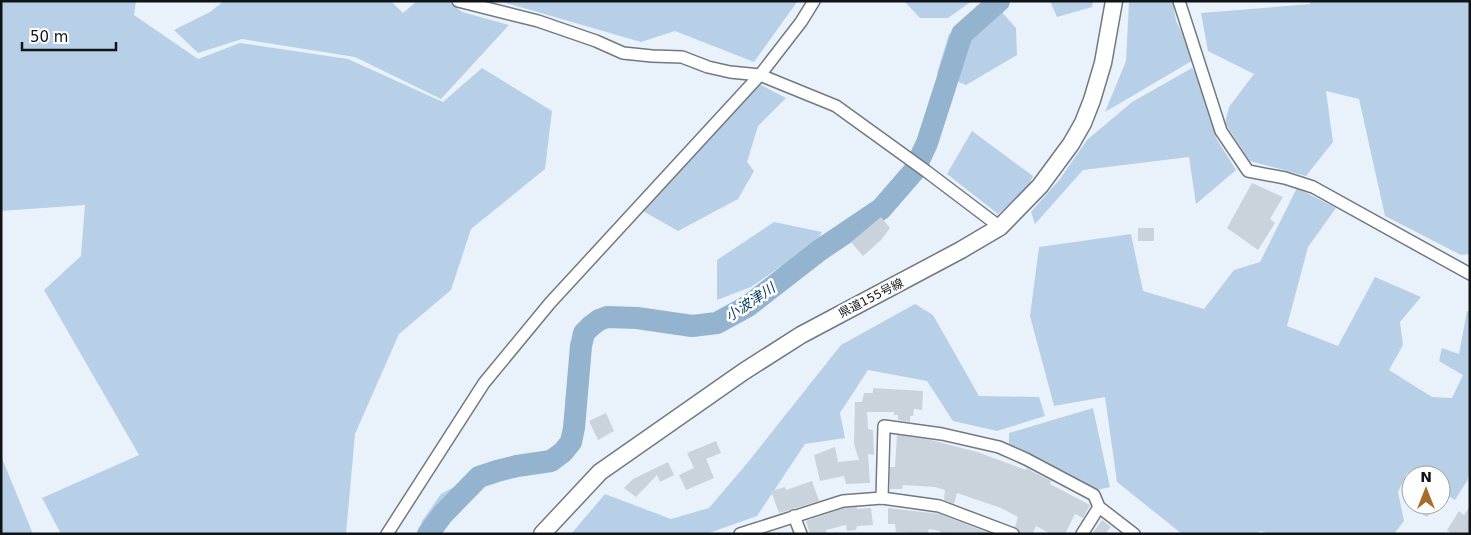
<svg xmlns="http://www.w3.org/2000/svg" width="1471" height="535" font-family="'DejaVu Sans','Noto Sans JP',sans-serif">
  <style>
    .green { fill: #b7d0e7 }
    .lines { fill: none; stroke-linecap: round; stroke-linejoin: round }
    .river { stroke: #93b3cf; stroke-width: 22 }
    .building { fill: #cad3dc }
    .street-casing { stroke: #717a82; stroke-width: 14 }
    .secondary-casing { stroke: #717a82; stroke-width: 19 }
    .street { stroke: #fff; stroke-width: 11 }
    .secondary { stroke: #fff; stroke-width: 16 }
    .labels { text-anchor: middle; dominant-baseline: central; stroke-width: 5; stroke-linejoin: round; paint-order: stroke }
    .street-label { font-size: 12px; fill: #111417; stroke: #fefefe }
    .water-label { font-size: 14px; font-style: italic; fill: #023a5f; stroke: #fefefe }
  </style>
  <rect width="100%" height="100%" fill="#e9f2fb"/>
  <!-- green -->
  <g class="green">
    <path d="M1,1H136L134,15L198,59L240,43L348,59L443,102L482,68L552,111L545,169L471,229L451,290L399,334L355,434L346,534H61L42,498L139,455L44,290L81,256L85,205L1,211Z"/>
    <path d="M224,1H391L403,13L417,1H448L462,12L509,25L441,99L355,57L242,39L198,53L174,30L210,12Z"/>
    <path d="M499,1H797V2L754,62L675,31L641,42Z"/>
    <path d="M904,1H972L948,18H920Z"/>
    <path d="M1050,1H1093L1092,7L1057,17Z"/>
    <path d="M1129,1H1173L1176,21L1195,59L1105,112L1126,61Z"/>
    <path d="M1310,1H1470V254L1461,255L1385,216L1359,99L1326,91L1333,142L1306,176L1250,161L1225,123L1229,107L1254,74L1208,51L1201,13L1310,4Z"/>
    <path d="M1000,10L1016,28L1017,55L966,85L937,73L949,34Z"/>
    <path d="M1192,68L1202,84L1216,138L1236,170L1196,204L1189,157L1083,170L1035,224L1031,212L1060,179L1087,140L1132,102Z"/>
    <path d="M759,84L786,98L758,126L747,162L754,171L738,199L678,231L643,211Z"/>
    <path d="M972,131L1033,176L1027,189L998,214L947,174Z"/>
    <path d="M1297,188L1336,208L1308,247L1287,326L1338,346L1375,277L1421,297L1400,322L1403,345L1389,370L1432,397L1452,398L1463,375L1439,361L1442,348L1459,354L1467,311L1470,312V470L1467,481L1455,500L1441,492V475H1411L1407,473L1398,492L1404,521L1394,534H1270L1260,531L1257,534H1182L1117,482L1105,397L1054,406L1030,316L1039,247L1131,234L1143,291L1204,309L1234,270L1260,262Z"/>
    <path d="M774,222L822,232L816,242L751,287L717,300V260Z"/>
    <path d="M915,304L933,315L979,396L1039,397L1045,416L997,431L953,421L927,381L868,370L840,413L845,438L805,444L757,516L706,534H571L605,494L671,519L709,508L749,461L841,345Z"/>
    <path d="M1093,408L1110,487L1097,490L1009,446V433Z"/>
    <path d="M1,456L33,534H1Z"/>
    <path d="M471,478L479,493L446,520L437,534H418L422,521L441,494Z"/>
  </g>
  <g class="lines">
    <!-- river -->
    <path class="river" d="M428,534L443,514L479,477L497,471L517,466L551,461L563,452L571,442L574,428L581,346L584,333L591,326L599,320L607,317L637,318L692,326L717,323L748,306L820,250L881,209L914,171L927,143L962,34L999,1"/>
  </g>
  <!-- building -->
  <g class="building">
    <path d="M1252,183L1283,197L1270,219L1275,223L1258,250L1227,228Z"/>
    <path d="M881,217L890,228L881,240L863,256L851,242Z"/>
    <rect x="1138" y="228" width="16" height="13"/>
    <path d="M873,388L923,391L922,410L914,409L913,416H910V422L898,420V415H894V412H867L868,429L873,430L874,455L868,454L870,483L846,484L844,476L820,481L814,455L835,447L838,462L859,460L854,444L855,402H862L864,393H873Z"/>
    <path d="M606,413L614,431L598,440L589,421Z"/>
    <path d="M897,435L931,440L977,452L1026,470V468L1051,481L1050,484L1090,505L1083,518L1075,514L1065,534H1051L1036,526L1032,534H1020L1019,530L1015,527L1018,517L1001,508L957,493L954,504L944,500L945,490L935,487L903,485L902,489H890V467H895Z"/>
    <path d="M716,441L721,453L706,459L714,478L686,490L679,475L694,468L687,453Z"/>
    <path d="M668,462L674,475L660,482L657,475L636,497L624,488L633,479Z"/>
    <path d="M812,481L819,501L779,513L771,491L785,487L786,490Z"/>
    <path d="M1410,505H1435L1427,517Z"/>
    <path d="M1470,506V534H1452L1447,530L1459,511L1464,515Z"/>
    <path d="M857,507V509L871,508L873,525L857,526L856,530L847,531L846,525L826,530V534H810L806,521L844,508Z"/>
    <path d="M888,508L940,514L991,534H947V531L946,534L940,533V531L929,529L927,534L896,532L895,524H888Z"/>
    <path d="M1102,520L1111,527L1105,534H1092Z"/>
  </g>
  <g class="lines">
    <!-- street casing -->
    <g class="street-casing">
      <g id="street">
        <path d="M458,1L538,21L596,41L623,53L652,56L682,57L708,67L730,72L760,75L836,106L926,171L1000,227"/>
        <path d="M1179,1L1221,131L1248,171L1285,178L1313,187L1470,274"/>
        <path d="M882,498L884,426L942,434L999,447L1026,459L1094,495L1099,507L1134,534"/>
        <path d="M794,516L801,534"/>
        <path d="M387,534L484,383L550,303L760,75L801,22L814,1"/>
        <path d="M740,534L843,501L882,498L939,506L1013,534"/>
        <path d="M1082,534L1099,507"/>
      </g>
    </g>
    <!-- secondary casing -->
    <g class="secondary-casing">
      <path id="secondary" d="M542,534L600,472L743,372L801,335L961,250L1000,227L1040,186L1071,144L1083,123L1092,100L1103,63L1114,1"/>
    </g>
    <!-- street -->
    <use href="#street" class="street"/>
    <!-- secondary -->
    <use href="#secondary" class="secondary"/>
  </g>
  <g class="labels">
    <!-- street labels -->
    <g class="street-label">
      <text transform="translate(871 298) rotate(-27)">県道155号線</text>
    </g>
    <!-- water labels -->
    <g class="water-label">
      <text transform="translate(750 302) rotate(-34)">小波津川</text>
    </g>
  </g>
  <!-- border -->
  <rect width="1471" height="535" fill="none" stroke="#111417" stroke-width="5"/>
  <!-- north arrow -->
  <g transform="translate(1426 490)"><circle r="24" fill="#fefefe" stroke="#9fa0a2"/>
  <path d="M0-4L9 19L0 12L-9 19Z" fill="#a66c2c"/>
  <text y="-8" font-size="14" font-weight="bold" text-anchor="middle" fill="#111417">N</text>
  </g>
  <!-- scale -->
  <path d="M22 42v8h94v-8" fill="none" stroke="#111417" stroke-width="2.5"/>
  <text x="30" y="42" font-size="15" fill="#111417" stroke="#fefefe" stroke-width="4" paint-order="stroke">50 m</text>
</svg>
